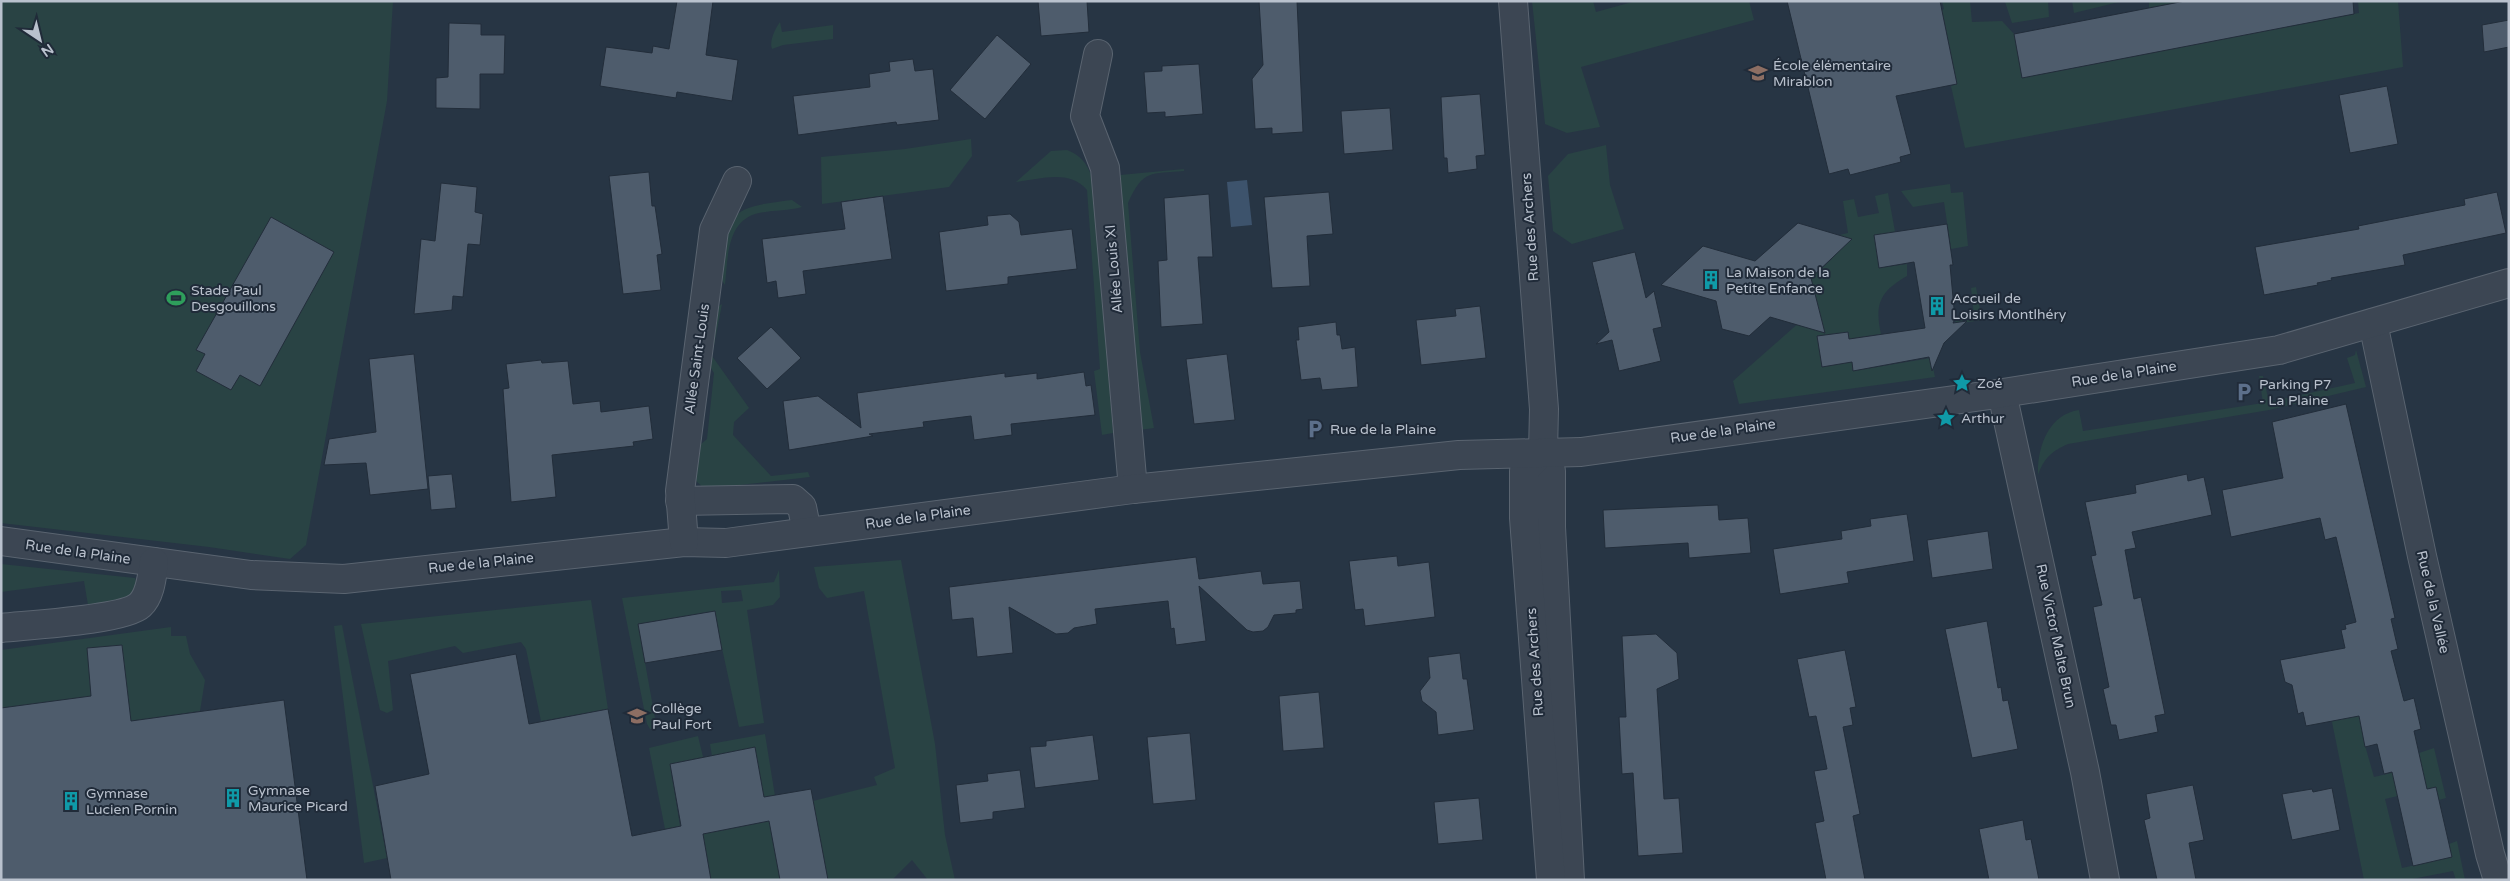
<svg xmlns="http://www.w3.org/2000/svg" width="2510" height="881" font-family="'Varela Round',sans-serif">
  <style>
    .green { fill: #294344; fill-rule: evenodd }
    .water { fill: #3d536c }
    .building { fill: #4e5c6c; stroke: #222d3a }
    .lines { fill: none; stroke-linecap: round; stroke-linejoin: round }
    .street-casing { stroke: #5a6470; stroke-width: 30 }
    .street { stroke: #3c4653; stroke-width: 28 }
    .labels { text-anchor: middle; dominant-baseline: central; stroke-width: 4; stroke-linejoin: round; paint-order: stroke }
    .poi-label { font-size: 14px; fill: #b9c1cd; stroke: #202b39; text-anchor: start }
    .street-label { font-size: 14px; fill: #b9c1cd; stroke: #202b39 }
  </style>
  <rect width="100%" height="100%" fill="#273544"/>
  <!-- green -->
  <g class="green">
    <path d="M1,1H393L387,101L306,545L290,559L209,547L1,523Z"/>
    <path d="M1532,1H1593L1596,12L1636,1H1749L1754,20L1581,67L1600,127L1567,133L1545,124Z"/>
    <path d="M1942,1H1970L1972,22L2002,21L2014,34L2022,78L2359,13L2358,1H2398L2403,67L1965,148L1951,86L1957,84L1942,10L1944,9Z"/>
    <path d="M2048,1L2049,17L2012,23L2005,2Z"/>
    <path d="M2072,1H2123L2074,13Z"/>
    <path d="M2149,1H2185L2149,8Z"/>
    <path d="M780,22L782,32L833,25V39L783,45L772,49C769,41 775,29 780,22Z"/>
    <path d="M971,139L972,156L949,187L822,204L821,157L905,149Z"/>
    <path d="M1606,145L1610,185L1624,229L1572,244L1553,231L1548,176L1568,154Z"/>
    <path d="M1067,150C1086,157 1091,172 1096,190L1113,433L1102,435L1094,371L1100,369L1087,190C1070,169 1040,179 1016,182L1051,151Z"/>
    <path d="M1184,169V171C1151,174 1143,169 1128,203L1140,352L1154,428L1139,430L1120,175Z"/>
    <path d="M1950,184L1951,193L1963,192L1968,246L1951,249L1944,202L1913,207L1901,191Z"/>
    <path d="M1888,193L1896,237L1875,240L1879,268L1907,264V276C1881,291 1874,303 1881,334L1849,339L1848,332L1817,336L1822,367L1852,362L1853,371L1931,358L1935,377L1739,404L1733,381L1818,306L1811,278L1832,259L1827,238L1848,233L1843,201L1854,199L1858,217L1879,213L1875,196Z"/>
    <path d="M792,200L802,207C788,211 773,210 759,213C726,220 728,259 725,285L718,275C731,212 725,208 792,200Z"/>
    <path d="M1976,287L1982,320L1956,324L1955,319L1974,316L1971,288Z"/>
    <path d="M722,304L712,356L749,408L734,422L733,435L771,476L808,472L810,477L705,489L696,481L694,450L707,439L714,373L706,360L713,310Z"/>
    <path d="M2356,350L2366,387L2269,410L2068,444C2052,451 2044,458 2038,475C2037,447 2049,414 2079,410L2083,431L2263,403L2259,376H2263L2269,402L2355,383L2347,358L2355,355Z"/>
    <path d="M901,560L935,744L945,835L955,880H928L912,860L892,880H828L813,801L877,785L874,777L895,768L864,591L827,598L819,588L814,567Z"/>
    <path d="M1,564L135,578C146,603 103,603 88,605L84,581L1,592Z"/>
    <path d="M779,570L780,597L773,605L747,610L764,723L739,727L714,611L638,624L657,729H650L647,724L622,598L774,582ZM741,590L743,601L722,603L721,591Z"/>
    <path d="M591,600L608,709L541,721L526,649L521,642L463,653L455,646L388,661L393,710L387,713L380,710L361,624Z"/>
    <path d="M342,625L387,858L364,863L334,626Z"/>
    <path d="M171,627V636H186L190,654L205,680L200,711L160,717L181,880H1V650Z"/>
    <path d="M2363,705L2364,742L2374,777L2421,766L2419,753L2434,748L2446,798L2439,800L2436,787L2385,799L2402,868L2452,857L2449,844L2457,841L2465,880H2456L2453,871L2407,880H2364L2330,712Z"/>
    <path d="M765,734L775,796L764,798L755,748L712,756L710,744Z"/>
    <path d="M698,736L703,757L670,764L680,826L665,829L649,748Z"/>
    <path d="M769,821L780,880H711L703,834Z"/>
  </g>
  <!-- water -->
  <path class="water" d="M1247,180L1252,225L1231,227L1227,182Z"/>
  <!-- building -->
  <g class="building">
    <path d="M677,1H713L706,55L738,60L732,101L677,92L676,98L600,86L606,47L652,53L653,46L669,49Z"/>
    <path d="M1038,1H1087L1089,32L1041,36Z"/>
    <path d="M1259,1H1297L1303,132L1272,134V128L1255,129L1252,79L1263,65Z"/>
    <path d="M1787,1H1940L1957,84L1896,96L1911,154L1900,157L1901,162L1850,175L1848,169L1829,174Z"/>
    <path d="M2185,1H2353L2354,14L2022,78L2014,34Z"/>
    <path d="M2509,20V47L2484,52L2482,25Z"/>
    <path d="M449,23L481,24V35H505L504,74H480V109L436,108V78L448,77Z"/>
    <path d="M997,35L1031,64L985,119L950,90Z"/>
    <path d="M913,59L915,71L933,69L939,120L897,125L896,122L798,135L793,96L870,87L869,74L890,71L889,62Z"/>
    <path d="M1199,64L1203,114L1165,117V112L1147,113L1144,72L1162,71V66Z"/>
    <path d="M2387,86L2398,144L2350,153L2339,95Z"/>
    <path d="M1480,94L1485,155L1476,156L1477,169L1448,173L1447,158H1444L1441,97Z"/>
    <path d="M1390,108L1393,150L1344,154L1341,111Z"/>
    <path d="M649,172L652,206H655L662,254L657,255L661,290L623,294L609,176Z"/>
    <path d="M441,183L477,187L475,212L483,214L480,245L468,244L463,297L453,296L452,310L414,314L421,239L435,241Z"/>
    <path d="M1329,192L1333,234L1307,236L1310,286L1272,288L1264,197Z"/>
    <path d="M2497,192L2506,233L2403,255L2405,265L2331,278L2332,280L2317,283L2318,285L2264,295L2255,247L2359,229L2358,226L2465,205L2464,199Z"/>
    <path d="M1209,194L1213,257H1198L1203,324L1161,327L1158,261L1167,260L1164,198Z"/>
    <path d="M883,196L892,259L803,271L806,294L778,298L776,281L767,283L762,239L845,229L841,202Z"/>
    <path d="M1010,214L1019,222L1021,235L1072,229L1077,269L1008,277V284L946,291L939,232L988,225L987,216Z"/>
    <path d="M271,217L334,252L260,386L240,375L231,390L196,371L205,354L196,350Z"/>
    <path d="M1798,223L1852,239L1811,278L1825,333L1770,317L1749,336L1722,329L1716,301L1661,285L1703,246L1755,261Z"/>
    <path d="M1947,224L1953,265H1950L1955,319L1953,323L1967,321L1944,343L1932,371L1929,357L1853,371L1852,362L1822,367L1817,336L1848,332L1849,339L1925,328L1914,262L1879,268L1874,235Z"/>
    <path d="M1635,252L1646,298L1654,291L1662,327L1653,329L1661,361L1619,371L1612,340L1596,344L1609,332L1592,262Z"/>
    <path d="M1480,306L1486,358L1421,365L1416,320L1456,316L1455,309Z"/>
    <path d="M1336,322L1337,335H1340L1342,349L1355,347L1358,387L1322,390L1320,378L1301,380L1296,340H1299L1298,327Z"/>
    <path d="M771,327L801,358L767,389L737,358Z"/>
    <path d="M414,354L428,489L370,495L366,463L324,465L329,439L376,432L369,359Z"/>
    <path d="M1227,354L1235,420L1194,424L1186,359Z"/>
    <path d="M541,360L542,363L568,361L573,404L600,401L601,412L649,406L653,439L633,442L634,446L552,455L556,497L511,502L503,389L509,388L506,364Z"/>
    <path d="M1084,372L1086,386L1091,385L1095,415L1011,424L1012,435L974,440L971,416L923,422L924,427L869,434L873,436L789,450L783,401L818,396L861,428L857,393L1005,373V377L1037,373V379Z"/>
    <path d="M2346,404L2395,618L2391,619L2398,649L2391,651L2404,701L2414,698L2421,729L2414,731L2427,789L2436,787L2452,857L2413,866L2392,772L2384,774L2377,744L2365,747L2359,716L2306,726L2303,712L2298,714L2292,685L2285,682L2280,660L2345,648L2341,630L2346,629L2345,625L2356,622L2336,537L2325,540L2320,518L2231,537L2222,490L2283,478L2272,422Z"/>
    <path d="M452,474L456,508L431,510L428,476Z"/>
    <path d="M2187,474L2188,481L2204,477L2212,515L2132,532L2136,548L2125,550L2134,599L2141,597L2165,714L2155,716L2158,732L2119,740L2116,725H2111L2103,689L2109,687L2093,607L2102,605L2091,556L2096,555L2085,502L2136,493L2135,485Z"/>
    <path d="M1718,505L1719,520L1748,518L1751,553L1689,558L1688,543L1605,548L1603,510Z"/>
    <path d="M1907,514L1914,561L1847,572L1849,583L1780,594L1773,549L1842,539L1841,531L1871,526L1870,519Z"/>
    <path d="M1988,531L1993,569L1932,578L1927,540Z"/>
    <path d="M1397,556L1398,566L1429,562L1435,617L1365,626L1363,609L1355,610L1349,561Z"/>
    <path d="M1196,557L1199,579L1261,571L1263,584L1300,581L1303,609L1296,610V613L1274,615L1268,627L1263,631L1253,632L1247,630L1199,586L1206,641L1176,645L1174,628L1171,629L1168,601L1095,609L1097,624L1074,628L1068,633L1056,634L1009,607L1013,653L977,657L973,618L952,620L949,587Z"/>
    <path d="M715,611L722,650L645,663L638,624Z"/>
    <path d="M1987,621L1998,688L2001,687L2003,701L2008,700L2018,749L1972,758L1945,629Z"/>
    <path d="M1656,634L1677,653L1679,679L1657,689L1664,799L1679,798L1683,853L1638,856L1633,773L1622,774L1619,717H1626L1622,636Z"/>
    <path d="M122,645L131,721L284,700L307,880H1V708L91,696L87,648Z"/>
    <path d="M1845,650L1856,707L1850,708L1853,725L1843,727L1860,814L1853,816L1865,880H1826L1815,823L1824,821L1814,771L1827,769L1816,716L1809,717L1797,659Z"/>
    <path d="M1460,653L1463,679H1467L1474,730L1438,735L1436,712L1422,701L1420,691L1430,678L1428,657Z"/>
    <path d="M516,654L529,724L608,709L632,836L681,826L670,764L755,747L764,797L811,789L828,880H780L769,821L703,834L711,880H391L375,786L429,774L410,674Z"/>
    <path d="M1319,692L1324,748L1283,751L1279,696Z"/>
    <path d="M1190,733L1196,800L1153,804L1147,737Z"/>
    <path d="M1093,735L1099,780L1035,788L1030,747L1046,746V741Z"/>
    <path d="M1020,770L1025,808L993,812V819L960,823L956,785L988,781L987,774Z"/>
    <path d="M2193,785L2204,840L2189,843L2196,880H2157L2144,820L2150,818L2146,794Z"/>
    <path d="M2332,788L2340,830L2292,840L2282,794L2312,789L2313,792Z"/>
    <path d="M1479,798L1483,840L1438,844L1434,802Z"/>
    <path d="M2023,820L2026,840L2031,839L2039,880H1989L1979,829Z"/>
  </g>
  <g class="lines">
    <!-- street casing -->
    <g class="street-casing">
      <g id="street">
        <path d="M1513,1L1544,409L1543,452L1551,471V527L1570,880"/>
        <path d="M1098,54L1085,116L1105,168L1133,489"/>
        <path d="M2373,323L2422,556L2490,854L2498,880"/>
        <path d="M2002,393L2085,772L2105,880"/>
        <path d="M1543,452L1524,471V518L1551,880"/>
        <path d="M680,501L793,499L802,507L807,532"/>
        <path d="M1,541L251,575L344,579L684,542L726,543L1133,489L1459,455L1581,452L1990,395L2279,350L2509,283"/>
        <path d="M684,542L680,491L714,230L737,181"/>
        <path d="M1,628C28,625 124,620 140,605C151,595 152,575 154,562"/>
      </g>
    </g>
    <!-- street -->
    <use href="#street" class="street"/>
  </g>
  <!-- icons -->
  <defs>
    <g id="school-bare" transform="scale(1.5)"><path d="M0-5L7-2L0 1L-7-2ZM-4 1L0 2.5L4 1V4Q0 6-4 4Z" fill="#8d6e63" stroke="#202b39" stroke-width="2.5" paint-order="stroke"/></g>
    <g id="building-bare" transform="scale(1.5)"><path d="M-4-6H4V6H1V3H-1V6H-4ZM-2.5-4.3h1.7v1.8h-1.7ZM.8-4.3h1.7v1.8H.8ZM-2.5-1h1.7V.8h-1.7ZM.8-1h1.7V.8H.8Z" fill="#0f9aa8" stroke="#202b39" stroke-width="2.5" paint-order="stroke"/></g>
    <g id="stadium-bare" transform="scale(1.5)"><path d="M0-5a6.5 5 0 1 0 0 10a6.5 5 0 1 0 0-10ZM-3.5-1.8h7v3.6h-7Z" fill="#2e9e5b" stroke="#202b39" stroke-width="2.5" paint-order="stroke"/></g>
    <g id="sight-bare" transform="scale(1.5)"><path d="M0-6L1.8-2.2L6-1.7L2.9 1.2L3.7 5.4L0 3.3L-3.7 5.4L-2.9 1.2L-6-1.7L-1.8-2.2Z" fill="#0f9aa8" stroke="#202b39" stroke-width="2.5" paint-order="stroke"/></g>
    <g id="parking-bare" transform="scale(1.5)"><path d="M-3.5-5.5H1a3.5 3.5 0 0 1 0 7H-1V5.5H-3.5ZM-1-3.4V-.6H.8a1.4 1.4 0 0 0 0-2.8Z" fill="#5c6f8a" stroke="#202b39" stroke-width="2.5" paint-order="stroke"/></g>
  </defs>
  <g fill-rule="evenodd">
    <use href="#school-bare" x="1758" y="73"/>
    <use href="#building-bare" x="1711" y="280"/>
    <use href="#stadium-bare" x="176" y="298"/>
    <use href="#building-bare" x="1937" y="306"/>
    <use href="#sight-bare" x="1962" y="383"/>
    <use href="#parking-bare" x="2244" y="392"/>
    <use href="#sight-bare" x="1946" y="418"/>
    <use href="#parking-bare" x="1315" y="429"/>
    <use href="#school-bare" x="637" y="716"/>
    <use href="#building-bare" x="233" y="798"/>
    <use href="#building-bare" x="71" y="801"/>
  </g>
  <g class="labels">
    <!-- poi labels -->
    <g class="poi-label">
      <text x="1773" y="65">École élémentaire<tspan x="1773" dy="16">Mirablon</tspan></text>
      <text x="1726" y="272">La Maison de la<tspan x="1726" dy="16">Petite Enfance</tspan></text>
      <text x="191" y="290">Stade Paul<tspan x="191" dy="16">Desgouillons</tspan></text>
      <text x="1952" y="298">Accueil de<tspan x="1952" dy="16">Loisirs Montlhéry</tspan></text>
      <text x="1977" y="383">Zoé</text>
      <text x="2259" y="384">Parking P7<tspan x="2259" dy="16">- La Plaine</tspan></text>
      <text x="1961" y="418">Arthur</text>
      <text x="1330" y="429">Rue de la Plaine</text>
      <text x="652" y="708">Collège<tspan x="652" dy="16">Paul Fort</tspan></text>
      <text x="248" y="790">Gymnase<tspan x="248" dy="16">Maurice Picard</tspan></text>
      <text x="86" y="793">Gymnase<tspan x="86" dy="16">Lucien Pornin</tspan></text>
    </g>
    <!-- street labels -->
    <g class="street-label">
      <text transform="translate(1530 227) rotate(-94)">Rue des Archers</text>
      <text transform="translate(1114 269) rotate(-95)">Allée Louis XI</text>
      <text transform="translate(697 359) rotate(-82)">Allée Saint-Louis</text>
      <text transform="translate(2124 374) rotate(-9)">Rue de la Plaine</text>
      <text transform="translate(1723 431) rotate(-8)">Rue de la Plaine</text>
      <text transform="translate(918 517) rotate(-8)">Rue de la Plaine</text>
      <text transform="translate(78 552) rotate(8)">Rue de la Plaine</text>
      <text transform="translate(481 563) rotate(-6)">Rue de la Plaine</text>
      <text transform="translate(2433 602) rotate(77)">Rue de la Vallée</text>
      <text transform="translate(2056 636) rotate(78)">Rue Victor Malte Brun</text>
      <text transform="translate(1535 662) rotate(-94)">Rue des Archers</text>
    </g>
  </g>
  <!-- border -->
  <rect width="2510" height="881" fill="none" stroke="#b9c1cd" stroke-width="5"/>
  <!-- north arrow -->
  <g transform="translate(40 40) rotate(145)" stroke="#202b39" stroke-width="4" paint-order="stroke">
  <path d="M0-4L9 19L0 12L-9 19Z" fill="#b9c1cd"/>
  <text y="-8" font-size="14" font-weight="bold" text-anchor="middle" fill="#b9c1cd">N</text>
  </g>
</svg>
